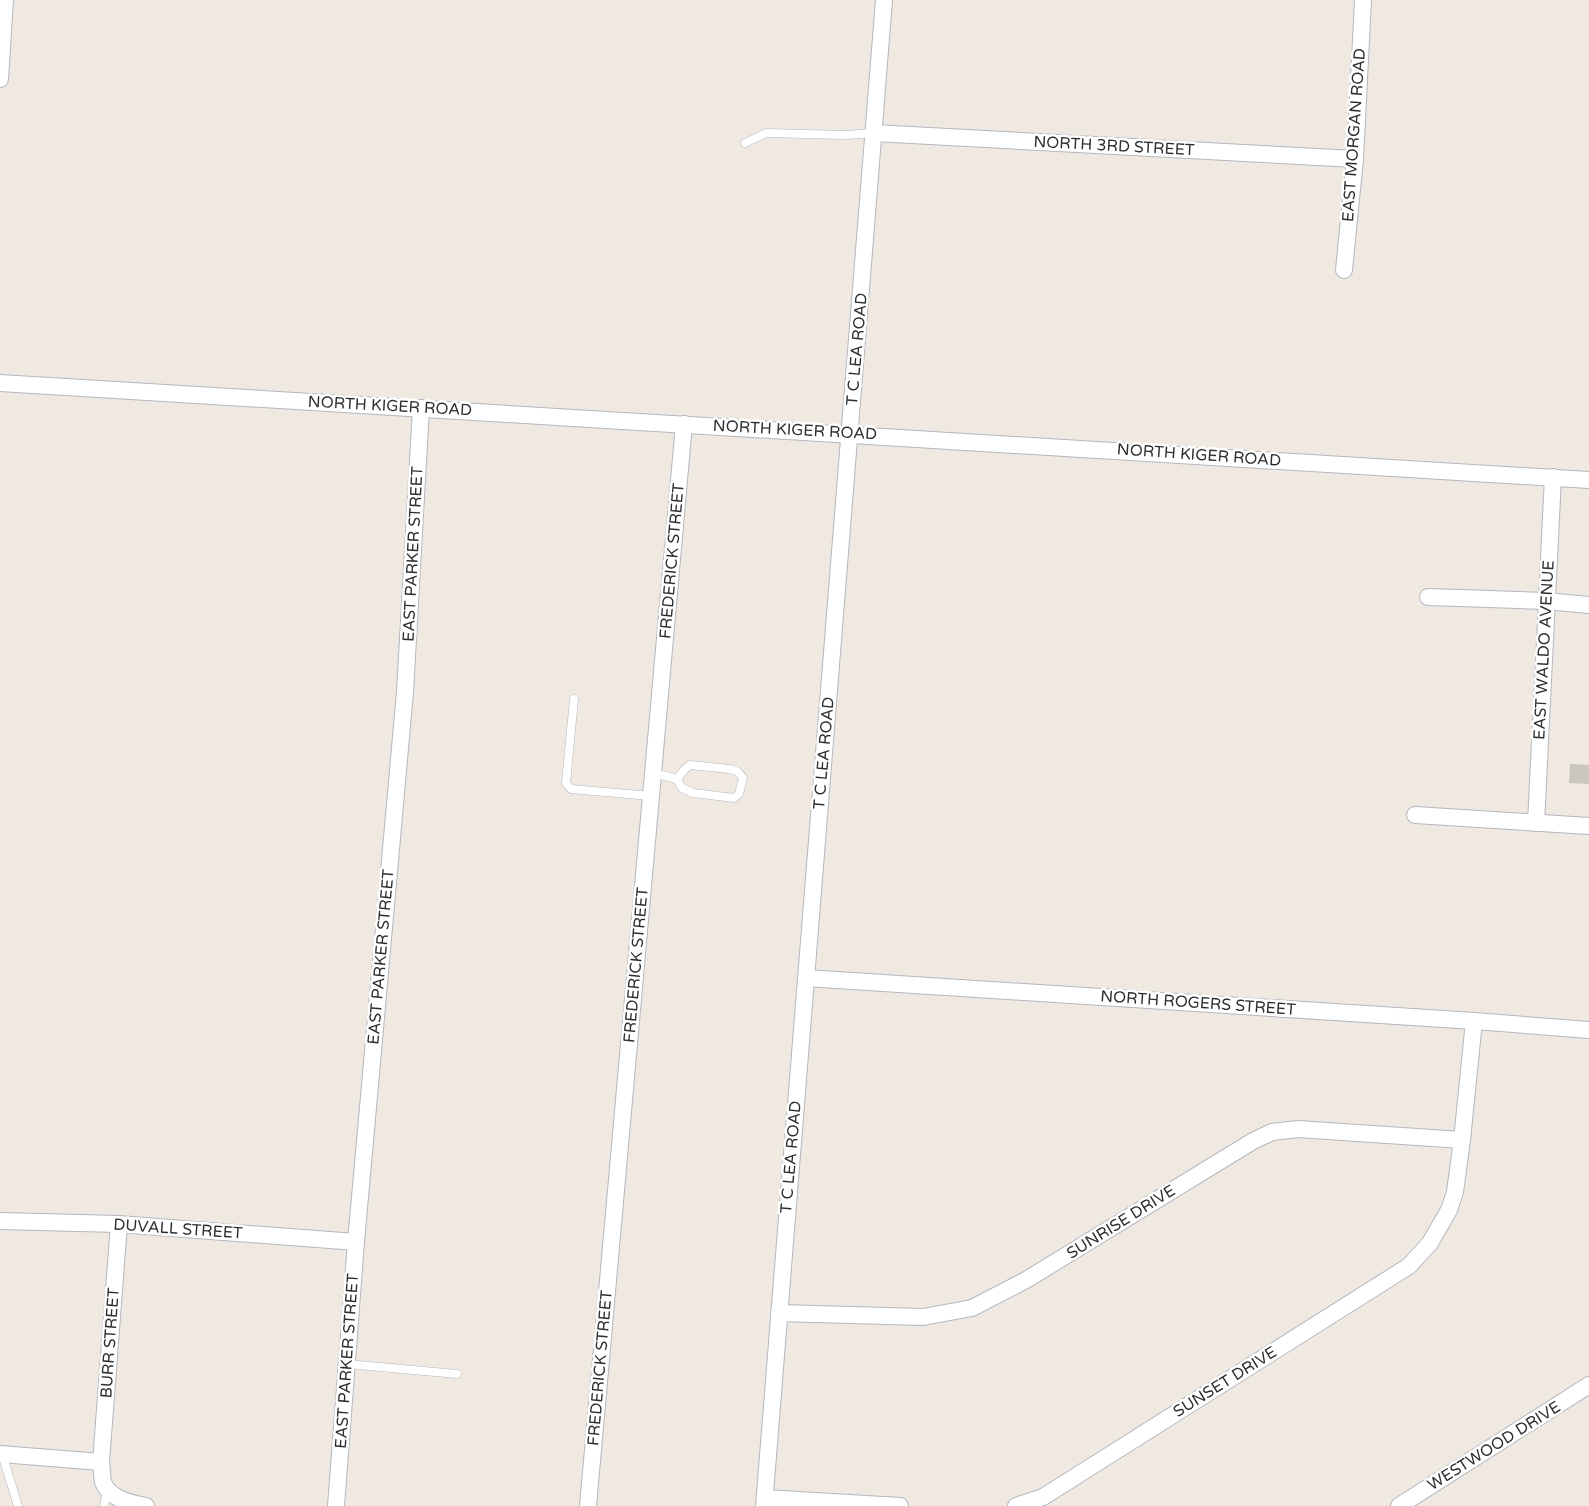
<svg xmlns="http://www.w3.org/2000/svg" width="1589" height="1506" font-family="'Varela Round',sans-serif">
  <style>
    .building { fill: #cbc7bf }
    .lines { fill: none; stroke-linecap: round; stroke-linejoin: round }
    .lane-casing { stroke: #b4b7c1; stroke-width: 9 }
    .street-casing { stroke: #b4b7c1; stroke-width: 18 }
    .lane { stroke: #fff; stroke-width: 8 }
    .street { stroke: #fff; stroke-width: 16 }
    .labels { text-anchor: middle; dominant-baseline: central; stroke-width: 5; stroke-linejoin: round; paint-order: stroke }
    .street-label { font-size: 16px; fill: #2e2e2e; stroke: #fff }
  </style>
  <rect width="100%" height="100%" fill="#efe9e1"/>
  <!-- building -->
  <path class="building" d="M1570,764L1589,765V784L1569,783Z"/>
  <g class="lines">
    <!-- lane casing -->
    <g class="lane-casing">
      <g id="lane">
        <path d="M745,143L766,133L845,135L874,133"/>
        <path d="M574,699L566,783L571,789L651,796"/>
        <path d="M653,773L677,779L682,788L693,793L734,798L739,794L743,778L737,771L729,769L690,765L684,770L677,779"/>
        <path d="M347,1364L457,1374"/>
        <path d="M2,1454L18,1506"/>
        <path d="M104,1506L107,1491"/>
      </g>
    </g>
    <!-- street casing -->
    <g class="street-casing">
      <g id="street">
        <path d="M0,79L5,0"/>
        <path d="M874,133L1355,159"/>
        <path d="M1344,270L1355,159L1363,0"/>
        <path d="M0,383L1589,480"/>
        <path d="M1428,597L1546,601L1589,605"/>
        <path d="M1415,815L1589,826"/>
        <path d="M1536,823L1553,477"/>
        <path d="M806,978L1474,1021L1589,1030"/>
        <path d="M0,1221L119,1224L356,1242"/>
        <path d="M119,1224L101,1462C102,1469 102,1476 103,1482C109,1499 131,1503 146,1506"/>
        <path d="M779,1313L923,1317L972,1308L1026,1280L1253,1141L1272,1132L1298,1129L1462,1140"/>
        <path d="M0,1454L101,1462"/>
        <path d="M765,1498L900,1506"/>
        <path d="M336,1506L356,1242L405,692L421,408"/>
        <path d="M588,1506L684,424"/>
        <path d="M764,1506L884,0"/>
        <path d="M1016,1506L1043,1497L1409,1266L1430,1243L1449,1210L1455,1192L1462,1140L1474,1021"/>
        <path d="M1399,1506L1589,1385"/>
      </g>
    </g>
    <!-- lane -->
    <use href="#lane" class="lane"/>
    <!-- street -->
    <use href="#street" class="street"/>
  </g>
  <g class="labels">
    <!-- street labels -->
    <g class="street-label">
      <text transform="translate(1354 135) rotate(-86)">EAST MORGAN ROAD</text>
      <text transform="translate(1114 146) rotate(3)">NORTH 3RD STREET</text>
      <text transform="translate(857 349) rotate(-85)">T C LEA ROAD</text>
      <text transform="translate(390 406) rotate(3)">NORTH KIGER ROAD</text>
      <text transform="translate(795 430) rotate(3)">NORTH KIGER ROAD</text>
      <text transform="translate(1199 455) rotate(4)">NORTH KIGER ROAD</text>
      <text transform="translate(413 554) rotate(-87)">EAST PARKER STREET</text>
      <text transform="translate(672 561) rotate(-85)">FREDERICK STREET</text>
      <text transform="translate(1544 650) rotate(-87)">EAST WALDO AVENUE</text>
      <text transform="translate(824 753) rotate(-85)">T C LEA ROAD</text>
      <text transform="translate(381 957) rotate(-85)">EAST PARKER STREET</text>
      <text transform="translate(636 965) rotate(-85)">FREDERICK STREET</text>
      <text transform="translate(1198 1003) rotate(4)">NORTH ROGERS STREET</text>
      <text transform="translate(791 1157) rotate(-85)">T C LEA ROAD</text>
      <text transform="translate(1121 1222) rotate(-32)">SUNRISE DRIVE</text>
      <text transform="translate(178 1229) rotate(4)">DUVALL STREET</text>
      <text transform="translate(110 1343) rotate(-86)">BURR STREET</text>
      <text transform="translate(347 1361) rotate(-86)">EAST PARKER STREET</text>
      <text transform="translate(600 1368) rotate(-85)">FREDERICK STREET</text>
      <text transform="translate(1225 1382) rotate(-32)">SUNSET DRIVE</text>
      <text transform="translate(1494 1446) rotate(-32)">WESTWOOD DRIVE</text>
    </g>
  </g>
</svg>
